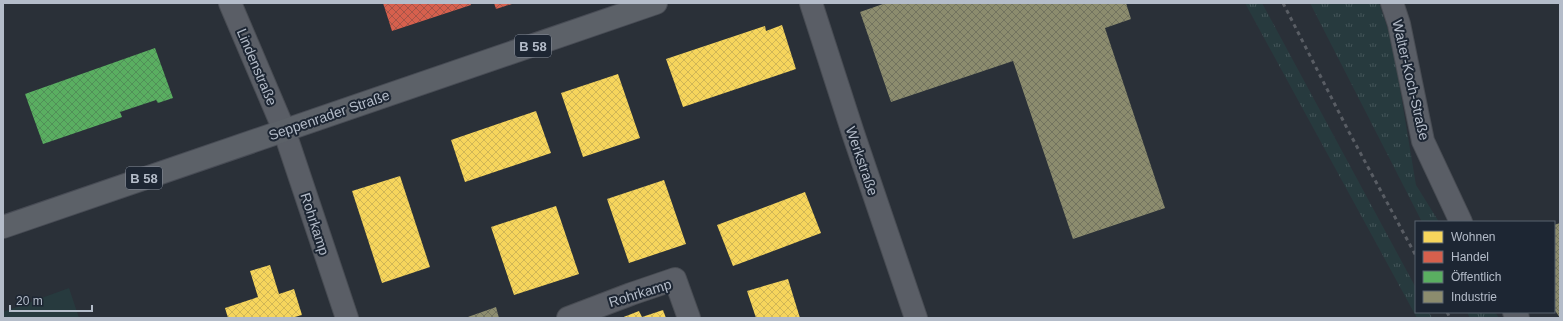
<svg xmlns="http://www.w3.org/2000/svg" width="1563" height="321" font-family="Helvetica,sans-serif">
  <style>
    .grass { fill: url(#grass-tufts) }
    .green { fill: #273a3e }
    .homes { fill: url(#homes-cross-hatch) }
    .shops { fill: url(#shops-cross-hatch) }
    .public { fill: url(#public-cross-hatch) }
    .industry { fill: url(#industry-cross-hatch) }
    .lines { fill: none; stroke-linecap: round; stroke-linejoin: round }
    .minor-casing { stroke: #484c53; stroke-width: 24 }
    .major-casing { stroke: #484c55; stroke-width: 24 }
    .minor { stroke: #5a5e66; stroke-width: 22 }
    .major { stroke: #5c6168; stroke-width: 22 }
    .rail { stroke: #595d64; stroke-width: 3; stroke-dasharray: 4 4; stroke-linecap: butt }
    .labels { text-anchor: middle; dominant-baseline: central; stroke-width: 4; stroke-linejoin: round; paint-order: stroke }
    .shield { fill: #1d2633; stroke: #878f9c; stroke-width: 1 }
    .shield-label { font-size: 13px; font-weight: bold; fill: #b4bcc9 }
    .street-label { font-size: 14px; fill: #b4bcc9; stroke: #1d2633 }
  </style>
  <defs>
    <pattern id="grass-tufts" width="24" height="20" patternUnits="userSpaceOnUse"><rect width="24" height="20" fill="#273a3e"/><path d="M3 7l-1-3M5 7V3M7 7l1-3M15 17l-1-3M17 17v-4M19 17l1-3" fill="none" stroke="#445559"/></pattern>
    <pattern id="homes-cross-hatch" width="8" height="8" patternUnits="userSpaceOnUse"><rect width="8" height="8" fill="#f6d55c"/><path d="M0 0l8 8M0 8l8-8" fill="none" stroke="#d0b656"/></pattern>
    <pattern id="shops-cross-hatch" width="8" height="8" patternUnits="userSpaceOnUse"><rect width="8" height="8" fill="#d6604d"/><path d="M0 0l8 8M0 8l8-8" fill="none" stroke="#a65448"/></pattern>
    <pattern id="public-cross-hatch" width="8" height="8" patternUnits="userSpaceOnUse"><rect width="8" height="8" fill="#5aae61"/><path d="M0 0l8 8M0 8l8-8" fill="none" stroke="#519058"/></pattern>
    <pattern id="industry-cross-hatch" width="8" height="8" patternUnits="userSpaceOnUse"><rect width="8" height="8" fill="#8c8c6e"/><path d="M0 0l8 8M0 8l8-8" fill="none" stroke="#72735f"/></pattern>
  </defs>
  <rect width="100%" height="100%" fill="#2a3038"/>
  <!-- grass -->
  <g class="grass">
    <path d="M1245,3H1262L1416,288V312H1429L1432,318H1417Z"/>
    <path d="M1310,3H1379L1392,41L1416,185L1439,222H1422Z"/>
    <path d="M1467,312H1495L1499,318H1470Z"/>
  </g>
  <!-- green -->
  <path class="green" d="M69,288L79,318H3V312Z"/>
  <!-- homes -->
  <g class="homes">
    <path d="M782,25L796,69L683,107L666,59L765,26L766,31Z"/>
    <path d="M618,74L640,138L583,157L561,93Z"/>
    <path d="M536,111L551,153L465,182L451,140Z"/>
    <path d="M400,176L430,267L382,283L352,191Z"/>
    <path d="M664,180L686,244L629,263L607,199Z"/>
    <path d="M805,192L821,233L733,266L717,225Z"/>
    <path d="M556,206L579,274L514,295L491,227Z"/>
    <path d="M270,265L279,294L294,289L302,315L291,318H228L225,308L258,297L250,271Z"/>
    <path d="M788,279L800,318H756L747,291Z"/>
    <path d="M663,310L666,318H621L639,311L642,317Z"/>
  </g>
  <!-- shops -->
  <g class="shops">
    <path d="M383,3H470L471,5L392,31Z"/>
    <path d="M494,3H515L496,9Z"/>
  </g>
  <!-- public -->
  <path class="public" d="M155,48L173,98L158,103L156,100L120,112L122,117L43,144L25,94Z"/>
  <!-- industry -->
  <g class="industry">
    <path d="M886,3H1126L1131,19L1105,28L1165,208L1073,239L1013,61L891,102L860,12Z"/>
    <path d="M1560,223V318L1554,309V225Z"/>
    <path d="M496,307L499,318H465Z"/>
  </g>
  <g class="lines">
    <!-- minor casing -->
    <g class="minor-casing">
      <g id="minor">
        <path d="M230,3L284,130L347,318"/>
        <path d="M811,3L853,133L916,318"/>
        <path d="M1392,3L1399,24L1423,141L1461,222"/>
        <path d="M1514,312L1518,318"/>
        <path d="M568,318L631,294L675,279L689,318"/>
      </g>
    </g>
    <!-- major casing -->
    <g class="major-casing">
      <path id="major" d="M3,227L656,3"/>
    </g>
    <!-- minor -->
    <use href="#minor" class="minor"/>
    <!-- major -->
    <use href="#major" class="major"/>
    <!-- rail -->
    <g class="rail">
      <path d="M1283,3L1349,132L1416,256"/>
      <path d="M1447,312L1450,318"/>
    </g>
  </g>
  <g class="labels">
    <!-- shield labels -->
    <g class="shield">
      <rect x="515" y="35" width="36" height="22" rx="3"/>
      <rect x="126" y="167" width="36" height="22" rx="3"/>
    </g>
    <g class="shield-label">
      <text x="533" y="46">B 58</text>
      <text x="144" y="178">B 58</text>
    </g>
    <!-- street labels -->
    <g class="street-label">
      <text transform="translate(257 67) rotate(67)">Lindenstraße</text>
      <text transform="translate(1411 80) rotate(77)">Walter-Koch-Straße</text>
      <text transform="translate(329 115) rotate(-19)">Seppenrader Straße</text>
      <text transform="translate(862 161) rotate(71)">Werkstraße</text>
      <text transform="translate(315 224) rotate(72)">Rohrkamp</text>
      <text transform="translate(640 293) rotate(-17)">Rohrkamp</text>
    </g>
  </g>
  <!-- border -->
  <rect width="1563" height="321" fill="none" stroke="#b4bcc9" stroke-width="8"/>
  <!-- legend -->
  <rect x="1415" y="221" width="140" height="92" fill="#1d2633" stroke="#59626f"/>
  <rect x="1423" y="231" width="20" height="12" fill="#f6d55c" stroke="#59626f"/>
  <text x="1451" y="241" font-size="12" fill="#b4bcc9">Wohnen</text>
  <rect x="1423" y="251" width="20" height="12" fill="#d6604d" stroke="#59626f"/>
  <text x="1451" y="261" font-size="12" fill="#b4bcc9">Handel</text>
  <rect x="1423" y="271" width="20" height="12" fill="#5aae61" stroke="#59626f"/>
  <text x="1451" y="281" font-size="12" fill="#b4bcc9">Öffentlich</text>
  <rect x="1423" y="291" width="20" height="12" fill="#8c8c6e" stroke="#59626f"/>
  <text x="1451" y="301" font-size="12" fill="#b4bcc9">Industrie</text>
  <!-- scale -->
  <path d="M10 305v6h82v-6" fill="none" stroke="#b4bcc9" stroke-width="2"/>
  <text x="16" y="305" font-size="12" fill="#b4bcc9" stroke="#1d2633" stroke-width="3" paint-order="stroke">20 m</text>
</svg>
